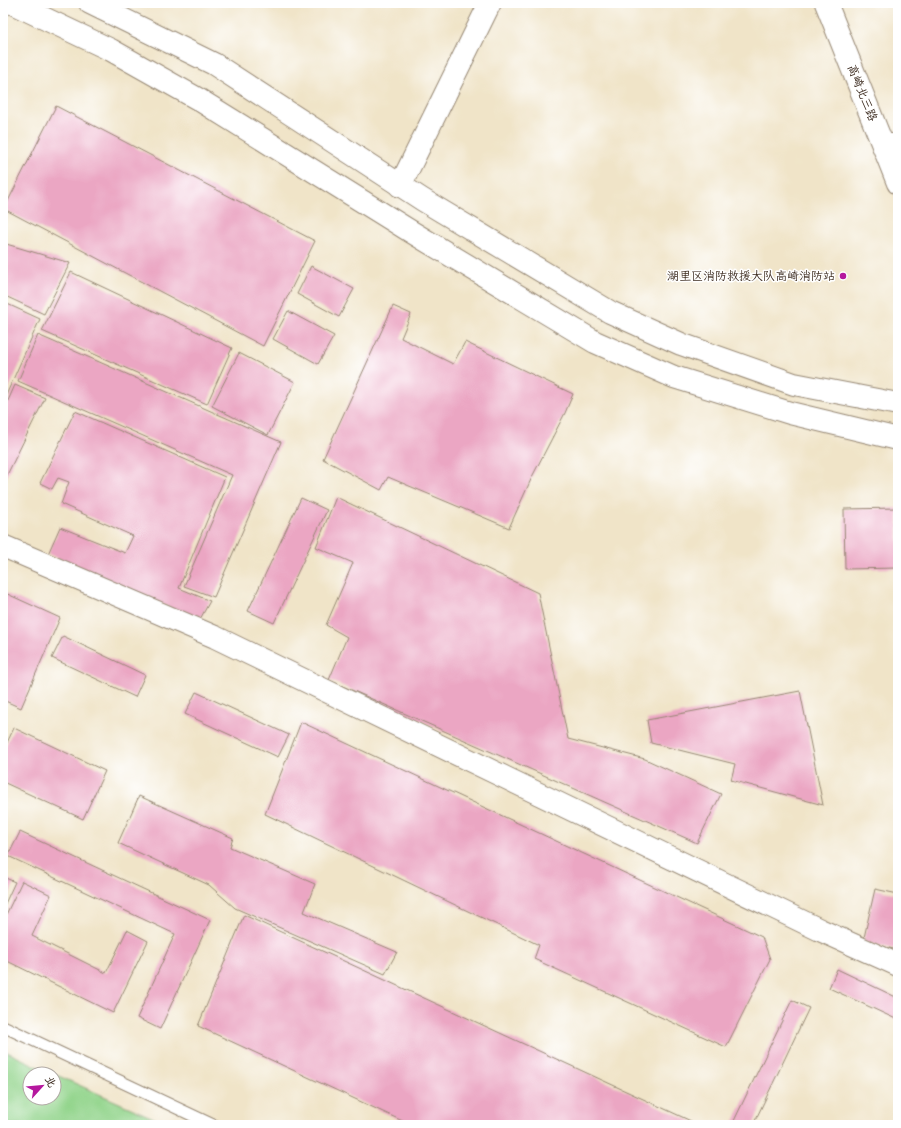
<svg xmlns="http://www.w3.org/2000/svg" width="901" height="1128" font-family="'Architects Daughter','LXGW WenKai TC',sans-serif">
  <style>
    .green { fill: #92d48b; stroke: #667f54 }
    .building { fill: #eba6c3 }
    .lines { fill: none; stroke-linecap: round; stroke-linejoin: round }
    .lane-casing { stroke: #968773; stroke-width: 13 }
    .street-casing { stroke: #968773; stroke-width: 24 }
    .secondary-casing { stroke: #968773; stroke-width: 24 }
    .lane { stroke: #fff; stroke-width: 11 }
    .street { stroke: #fff; stroke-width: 22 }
    .secondary { stroke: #fff; stroke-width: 22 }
    .poi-dot { fill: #b5179e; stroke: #fff; stroke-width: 1.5 }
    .labels { text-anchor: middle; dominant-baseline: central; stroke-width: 3; stroke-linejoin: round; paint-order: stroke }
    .street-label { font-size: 12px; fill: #3b2a1e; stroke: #fff }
    .poi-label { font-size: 12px; fill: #3b2a1e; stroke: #fff; text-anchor: end }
  </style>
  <rect width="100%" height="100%" fill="#fff"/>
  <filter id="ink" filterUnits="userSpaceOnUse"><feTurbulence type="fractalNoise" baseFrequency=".025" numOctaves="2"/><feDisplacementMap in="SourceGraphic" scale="8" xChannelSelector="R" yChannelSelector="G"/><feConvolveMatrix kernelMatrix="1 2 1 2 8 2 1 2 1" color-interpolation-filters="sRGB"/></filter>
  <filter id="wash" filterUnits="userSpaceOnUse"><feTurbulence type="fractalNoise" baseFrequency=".012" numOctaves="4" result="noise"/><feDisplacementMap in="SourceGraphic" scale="16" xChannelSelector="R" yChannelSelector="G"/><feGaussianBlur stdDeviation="0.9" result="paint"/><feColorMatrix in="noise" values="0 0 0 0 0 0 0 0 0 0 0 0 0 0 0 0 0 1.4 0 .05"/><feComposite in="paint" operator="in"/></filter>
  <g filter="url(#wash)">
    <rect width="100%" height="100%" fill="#f0e4c8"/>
    <!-- green -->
    <path class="green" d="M3,1050L53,1074H30V1098H54V1074L169,1125H3Z"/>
    <g id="blocks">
      <!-- building -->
      <g class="building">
        <path d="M56,106L315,241L263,346L4,209Z"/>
        <path d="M3,243L70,263L44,314L3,295Z"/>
        <path d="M311,266L354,289L339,317L297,294Z"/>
        <path d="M71,272L232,348L207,404L42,331Z"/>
        <path d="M3,302L40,319L3,402Z"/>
        <path d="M393,306L411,314L401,338L453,364L465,342L573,394L565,413L533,475L509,528L388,477L381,490L323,459Z"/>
        <path d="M288,311L334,336L318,364L273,339Z"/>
        <path d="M38,335L281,442L214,597L184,586L232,475L18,381Z"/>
        <path d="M239,353L295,382L268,435L212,406Z"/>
        <path d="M15,385L45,398L3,483V412Z"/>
        <path d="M75,411L225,477L179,588L210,601L199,621L48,554L60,527L125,553L133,536L61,504L69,482L58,478L52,489L40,483Z"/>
        <path d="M336,497L538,593L568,739L645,759L721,794L697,843L329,680L347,637L326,625L353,563L316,547Z"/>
        <path d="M301,498L327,510L274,623L248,611Z"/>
        <path d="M898,508V568L845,569L844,509Z"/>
        <path d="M3,592L60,618L21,708L3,700Z"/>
        <path d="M63,636L145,675L135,697L52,658Z"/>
        <path d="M800,691L823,805L731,780L735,764L651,743L647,720Z"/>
        <path d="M196,692L289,735L278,757L185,714Z"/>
        <path d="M301,722L762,937L770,959L726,1047L534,959L539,945L265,814Z"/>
        <path d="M14,728L105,771L83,819L3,782V751Z"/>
        <path d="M139,796L233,838L230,847L315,884L304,912L397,952L385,974L235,908L209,885L118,843Z"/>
        <path d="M20,832L210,920L160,1029L137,1018L175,934L8,856Z"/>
        <path d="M3,877L15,882L3,908Z"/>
        <path d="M22,881L51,895L32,936L106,973L127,930L148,941L113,1013L3,959V921Z"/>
        <path d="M875,889L898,894V950L863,942Z"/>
        <path d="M244,915L693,1122L692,1125H411L198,1026Z"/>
        <path d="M837,969L898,998V1020L829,988Z"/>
        <path d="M792,1000L809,1008L754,1123L759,1125H732Z"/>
      </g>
    </g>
  </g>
  <g filter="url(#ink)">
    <use href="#blocks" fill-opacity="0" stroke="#968773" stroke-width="1"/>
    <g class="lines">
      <!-- lane casing -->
      <g class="lane-casing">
        <path id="lane" d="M3,1026L213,1125"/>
      </g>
      <!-- street casing -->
      <g class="street-casing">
        <g id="street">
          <path d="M883,145H898"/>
          <path d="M400,186L490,3"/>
          <path d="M3,546L215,637L820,930L898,965"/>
        </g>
      </g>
      <!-- secondary casing -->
      <g class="secondary-casing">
        <g id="secondary">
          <path d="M12,3L111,50L198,99L410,231L595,342L674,377L790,413L898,439"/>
          <path d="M90,3L214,64L423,200L610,312L681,344L794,384L898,404"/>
          <path d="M826,3L898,183"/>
        </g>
      </g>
      <!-- lane -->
      <use href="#lane" class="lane"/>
      <!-- street -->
      <use href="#street" class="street"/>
      <!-- secondary -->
      <use href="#secondary" class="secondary"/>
    </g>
  </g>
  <!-- markers -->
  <circle class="poi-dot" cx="843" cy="276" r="4"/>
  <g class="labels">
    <!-- street labels -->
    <g class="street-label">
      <text transform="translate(862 93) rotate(68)">高崎北三路</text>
    </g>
    <!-- poi labels -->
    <g class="poi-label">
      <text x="835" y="276">湖里区消防救援大队高崎消防站</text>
    </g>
  </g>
  <!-- margin -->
  <rect width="901" height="1128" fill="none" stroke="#fff" stroke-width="16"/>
  <!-- north arrow -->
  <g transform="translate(42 1086) rotate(63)"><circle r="19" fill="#ffffff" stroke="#b1aaa5"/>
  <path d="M0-3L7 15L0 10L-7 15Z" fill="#b5179e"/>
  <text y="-6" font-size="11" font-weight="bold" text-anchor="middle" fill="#3b2a1e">北</text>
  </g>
</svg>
